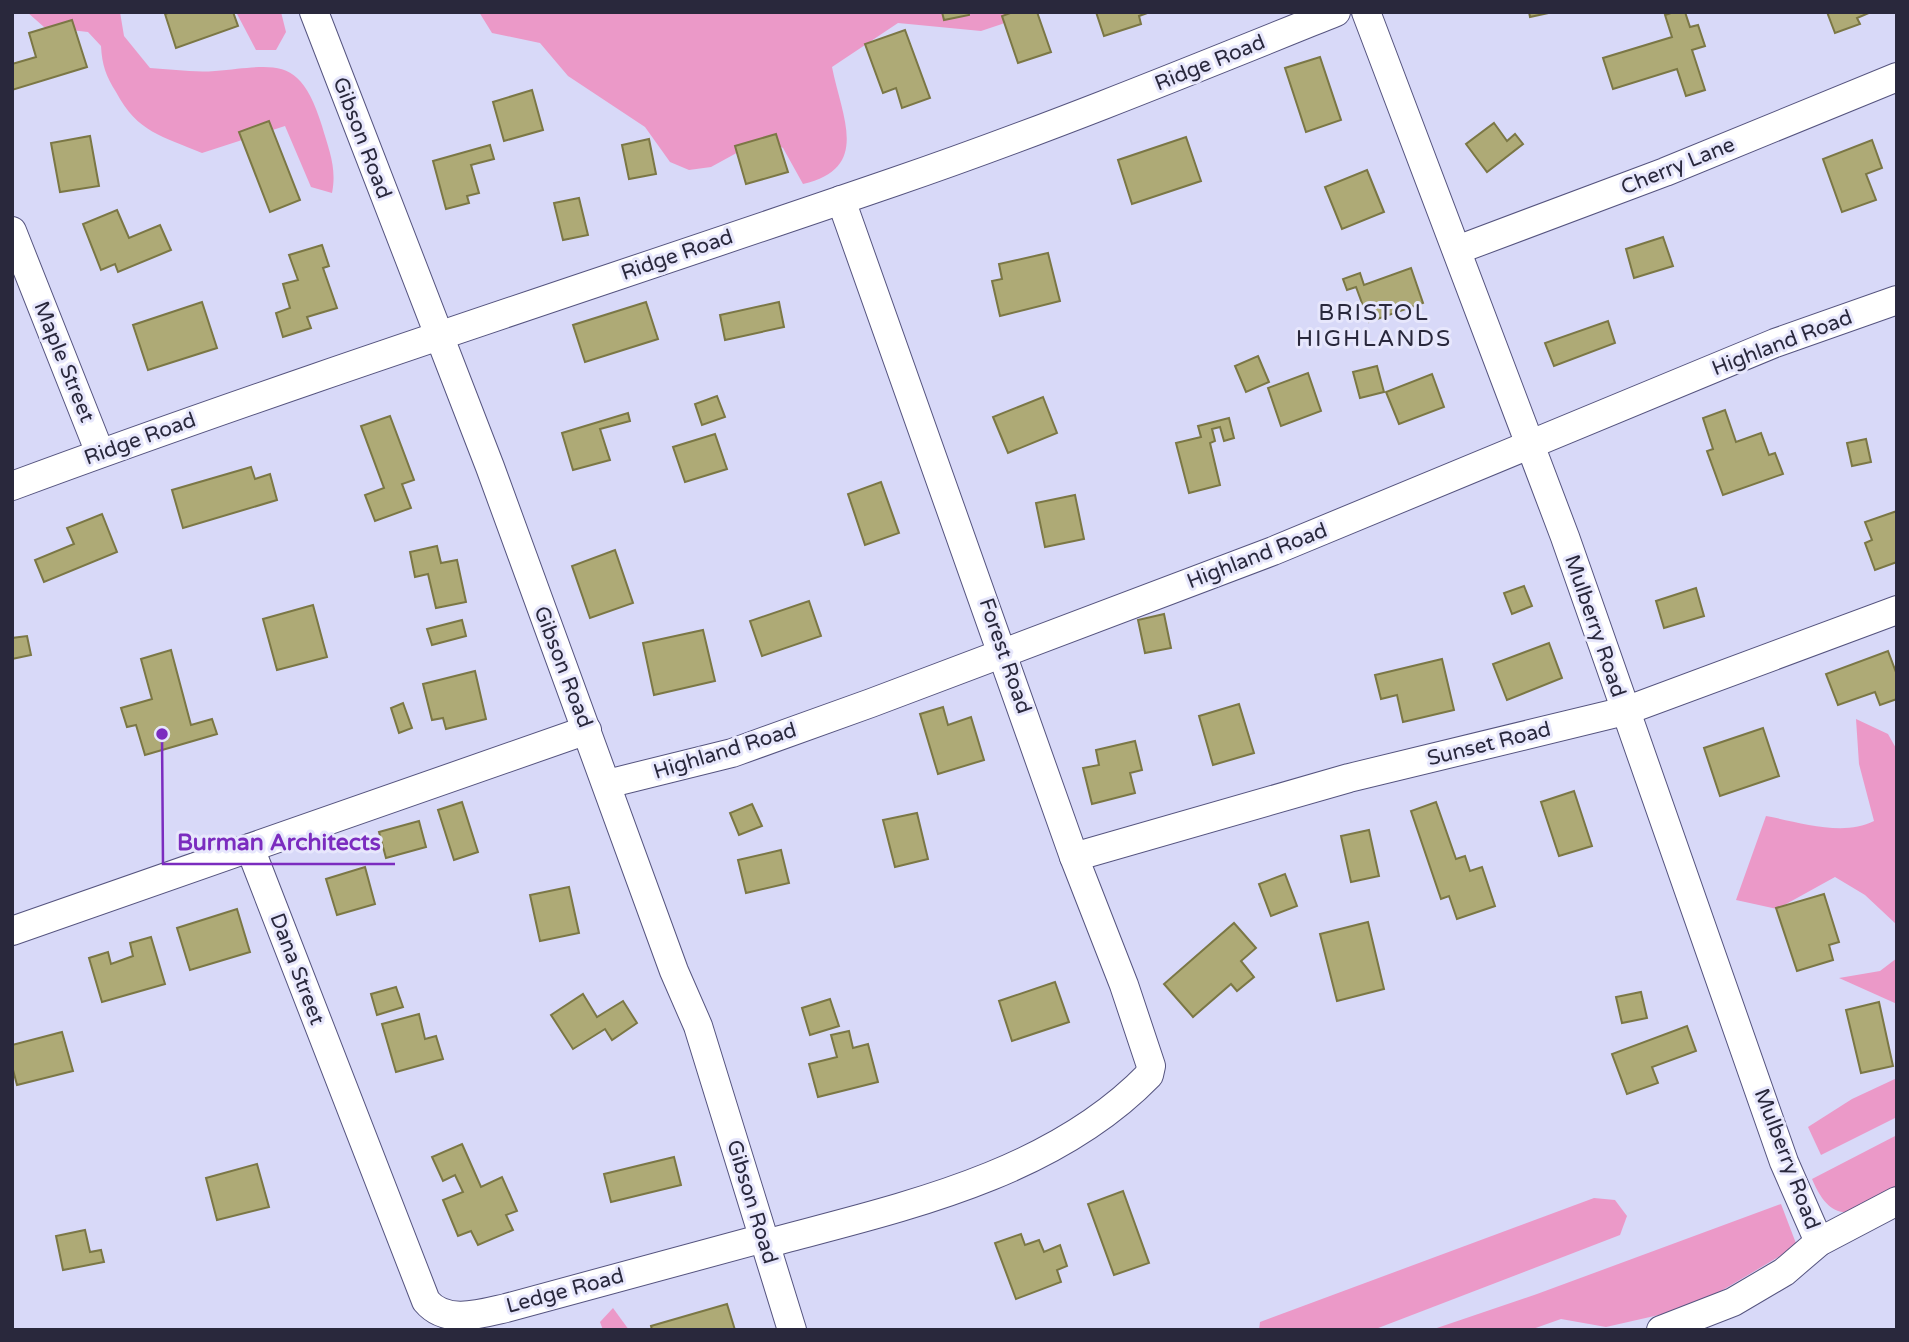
<svg xmlns="http://www.w3.org/2000/svg" width="1909" height="1342" font-family="'Varela Round',sans-serif">
  <style>
    .green { fill: #eb99c8 }
    .building { fill: #aeaa76; stroke: #7b7745; stroke-width: 2 }
    .lines { fill: none; stroke-linecap: round; stroke-linejoin: round }
    .minor-casing { stroke: #55547f; stroke-width: 30 }
    .minor { stroke: #fff; stroke-width: 28 }
    .labels { text-anchor: middle; dominant-baseline: central; stroke-width: 6; stroke-linejoin: round; paint-order: stroke }
    .street-label { font-size: 21px; fill: #29283c; stroke: #e7e7fc }
    .neighbourhood-label { font-size: 23px; letter-spacing: 2px; fill: #29283c; stroke: #e7e7fc }
    .leader { fill: none; stroke: #7b2cbf; stroke-width: 2.5 }
    .callout-dot { fill: #7b2cbf; stroke: #e7e7fc; stroke-width: 2.5 }
    .callout-label { font-size: 23px; text-anchor: middle; font-weight: bold; fill: #7b2cbf; stroke: #e7e7fc; stroke-width: 6; stroke-linejoin: round; paint-order: stroke }
  </style>
  <rect width="100%" height="100%" fill="#d8d9f8"/>
  <!-- green -->
  <g class="green">
    <path d="M27,12H120L124,36L150,68C171,69 194,73 215,71C275,66 300,54 322,126C329,150 337,168 332,193L311,187L285,126L202,153C162,136 138,133 116,92C106,76 102,65 101,46L88,32L44,27Z"/>
    <path d="M236,12H281L286,32L276,50H256Z"/>
    <path d="M479,12H1021L1002,24L981,31L898,23L832,67C842,118 871,168 803,184L783,148L764,138L711,167L689,170L670,162L645,127L568,76L540,43L492,33Z"/>
    <path d="M1856,719L1888,734L1897,750V925L1865,895L1835,877L1777,909L1736,900L1766,816C1799,822 1843,837 1874,821L1859,764Z"/>
    <path d="M1897,958V1004L1839,978L1880,971Z"/>
    <path d="M1897,1078V1117L1821,1155L1808,1127L1852,1099Z"/>
    <path d="M1897,1135V1197C1856,1212 1833,1229 1812,1179Z"/>
    <path d="M1594,1198L1615,1200L1627,1216L1620,1235L1373,1330H1259L1260,1322Z"/>
    <path d="M1781,1204L1797,1246L1694,1307L1606,1327L1561,1319L1530,1330H1431L1537,1294Z"/>
    <path d="M613,1308L629,1330H603L600,1322Z"/>
  </g>
  <!-- building -->
  <g class="building">
    <path d="M171,12H233L238,26L176,48L165,14Z"/>
    <path d="M942,12H969V15L944,20Z"/>
    <path d="M1013,12H1037L1051,52L1018,63L1002,16Z"/>
    <path d="M1096,12H1150L1139,16L1141,24L1104,36Z"/>
    <path d="M1529,12H1553L1530,17Z"/>
    <path d="M1674,12H1685L1690,27L1698,25L1705,46L1692,50L1705,90L1686,96L1677,69L1613,89L1603,58L1672,37L1665,15Z"/>
    <path d="M1827,12H1871L1857,18L1860,24L1835,33Z"/>
    <path d="M72,20L87,67L12,90V64L36,57L29,33Z"/>
    <path d="M905,30L930,98L902,108L896,88L883,93L865,44Z"/>
    <path d="M1320,57L1341,120L1306,132L1285,68Z"/>
    <path d="M532,90L543,130L504,141L493,102Z"/>
    <path d="M269,121L300,200L270,212L239,132Z"/>
    <path d="M1494,123L1507,141L1515,134L1523,144L1487,172L1466,144Z"/>
    <path d="M776,134L788,172L746,184L735,146Z"/>
    <path d="M90,136L99,186L60,192L51,143Z"/>
    <path d="M1186,137L1201,181L1132,204L1118,160Z"/>
    <path d="M649,139L656,174L629,179L622,145Z"/>
    <path d="M1872,140L1882,168L1866,174L1876,200L1842,212L1823,159Z"/>
    <path d="M490,145L494,159L471,165L479,193L467,196L469,203L446,209L433,161Z"/>
    <path d="M1367,170L1384,212L1342,229L1325,187Z"/>
    <path d="M579,198L588,235L563,240L554,203Z"/>
    <path d="M117,210L129,238L160,225L171,250L118,272L115,264L101,270L83,224Z"/>
    <path d="M1663,237L1673,266L1634,278L1626,249Z"/>
    <path d="M322,245L329,266L323,268L337,308L307,317L311,328L283,337L276,313L290,308L283,284L298,280L289,255Z"/>
    <path d="M1048,253L1060,301L1000,316L992,281L1002,279L999,264Z"/>
    <path d="M1411,268L1423,303L1369,322L1356,287L1347,290L1343,279L1360,273L1364,285Z"/>
    <path d="M202,302L217,348L148,370L133,325Z"/>
    <path d="M646,302L658,339L585,362L573,325Z"/>
    <path d="M779,302L784,327L725,340L720,315Z"/>
    <path d="M1608,321L1615,343L1554,366L1545,343Z"/>
    <path d="M1258,356L1269,382L1246,392L1235,366Z"/>
    <path d="M1377,366L1384,392L1360,398L1353,372Z"/>
    <path d="M1308,373L1321,411L1281,426L1268,388Z"/>
    <path d="M1432,374L1444,407L1399,424L1386,392Z"/>
    <path d="M717,396L725,417L702,425L695,404Z"/>
    <path d="M1043,397L1057,433L1008,453L993,417Z"/>
    <path d="M1725,410L1736,442L1761,433L1769,455L1775,453L1783,474L1723,495L1707,451L1713,449L1703,418Z"/>
    <path d="M628,413L630,421L600,429L610,460L573,470L562,433Z"/>
    <path d="M390,416L414,480L402,484L411,508L375,521L365,495L384,488L361,426Z"/>
    <path d="M1229,418L1234,438L1224,441L1220,427L1212,429L1215,441L1210,443L1220,485L1189,493L1176,443L1201,437L1198,426Z"/>
    <path d="M715,434L727,469L685,482L673,447Z"/>
    <path d="M1866,439L1871,462L1852,466L1847,443Z"/>
    <path d="M251,467L255,479L270,474L277,500L183,528L172,490Z"/>
    <path d="M881,482L899,533L865,545L848,494Z"/>
    <path d="M1075,495L1084,539L1045,547L1036,503Z"/>
    <path d="M1897,511V562L1875,570L1865,543L1872,540L1865,522Z"/>
    <path d="M102,514L117,552L44,582L35,560L74,544L67,528Z"/>
    <path d="M437,546L441,563L457,560L466,602L436,608L428,574L415,577L410,552Z"/>
    <path d="M615,550L633,603L590,618L572,566Z"/>
    <path d="M1524,586L1532,606L1512,614L1504,593Z"/>
    <path d="M1696,588L1704,616L1664,628L1656,601Z"/>
    <path d="M809,601L821,636L762,656L750,621Z"/>
    <path d="M313,605L327,657L277,670L263,619Z"/>
    <path d="M1164,614L1171,648L1145,653L1138,620Z"/>
    <path d="M462,620L466,636L432,645L427,629Z"/>
    <path d="M703,630L715,681L654,695L643,643Z"/>
    <path d="M27,636L31,655L12,659V638Z"/>
    <path d="M1549,643L1562,678L1507,700L1493,664Z"/>
    <path d="M171,650L191,725L212,719L217,734L145,755L136,725L127,727L121,708L152,699L141,659Z"/>
    <path d="M1888,651L1897,675V699L1880,705L1875,692L1838,705L1826,674Z"/>
    <path d="M1442,659L1454,710L1403,722L1397,695L1381,699L1375,675Z"/>
    <path d="M475,671L486,719L446,729L443,718L432,720L423,684Z"/>
    <path d="M403,703L412,728L399,733L391,708Z"/>
    <path d="M1239,704L1254,753L1213,765L1199,716Z"/>
    <path d="M943,707L948,725L971,717L984,760L938,774L920,714Z"/>
    <path d="M1763,728L1779,776L1720,796L1704,748Z"/>
    <path d="M1135,741L1142,770L1130,773L1135,793L1092,804L1083,768L1099,765L1096,750Z"/>
    <path d="M1574,791L1592,846L1559,856L1541,802Z"/>
    <path d="M462,802L478,852L454,860L438,810Z"/>
    <path d="M1436,802L1456,859L1465,856L1470,871L1482,867L1495,906L1457,919L1449,896L1441,899L1411,811Z"/>
    <path d="M752,804L762,826L739,835L730,813Z"/>
    <path d="M917,813L928,859L895,867L883,820Z"/>
    <path d="M419,821L426,847L386,858L379,832Z"/>
    <path d="M1369,830L1379,876L1351,882L1341,836Z"/>
    <path d="M781,850L789,883L746,893L738,860Z"/>
    <path d="M365,867L375,904L337,915L326,879Z"/>
    <path d="M1285,874L1297,906L1271,916L1259,884Z"/>
    <path d="M569,887L579,933L540,941L530,895Z"/>
    <path d="M1824,894L1839,942L1829,945L1833,960L1797,971L1776,908Z"/>
    <path d="M237,909L250,952L190,970L177,928Z"/>
    <path d="M1368,922L1384,989L1337,1001L1320,934Z"/>
    <path d="M1234,923L1256,948L1241,961L1254,977L1237,991L1231,984L1193,1017L1164,984Z"/>
    <path d="M151,937L165,984L102,1002L89,958L108,952L111,964L133,956L130,943Z"/>
    <path d="M1055,982L1069,1022L1012,1041L999,1001Z"/>
    <path d="M396,987L403,1007L377,1015L371,994Z"/>
    <path d="M1641,992L1647,1018L1622,1023L1616,997Z"/>
    <path d="M583,994L597,1017L623,1001L637,1023L612,1040L605,1029L573,1049L551,1015Z"/>
    <path d="M830,999L839,1026L810,1035L802,1008Z"/>
    <path d="M1879,1002L1893,1066L1861,1073L1846,1010Z"/>
    <path d="M419,1014L425,1039L436,1036L443,1059L396,1072L382,1024Z"/>
    <path d="M1687,1026L1696,1051L1652,1067L1658,1083L1627,1094L1612,1054Z"/>
    <path d="M849,1031L853,1048L868,1044L878,1082L818,1097L809,1064L837,1057L831,1035Z"/>
    <path d="M62,1032L73,1071L17,1085L12,1066V1045Z"/>
    <path d="M462,1144L481,1187L502,1177L517,1211L506,1215L513,1230L478,1245L471,1231L458,1236L443,1200L463,1192L455,1175L443,1181L432,1157Z"/>
    <path d="M674,1157L681,1185L611,1202L604,1174Z"/>
    <path d="M257,1164L269,1207L217,1220L206,1178Z"/>
    <path d="M1123,1191L1149,1263L1114,1275L1088,1204Z"/>
    <path d="M85,1230L90,1252L101,1250L104,1262L63,1270L56,1236Z"/>
    <path d="M1021,1234L1025,1245L1039,1240L1044,1252L1060,1245L1067,1266L1057,1270L1061,1282L1016,1299L995,1243Z"/>
    <path d="M727,1304L735,1330H652L651,1326Z"/>
  </g>
  <g class="lines">
    <!-- minor casing -->
    <g class="minor-casing">
      <g id="minor">
        <path d="M314,12L490,467L674,971L698,1026L792,1330"/>
        <path d="M1366,12L1565,537L1784,1162L1819,1242"/>
        <path d="M12,231L100,453"/>
        <path d="M1457,250L1665,172L1897,77"/>
        <path d="M12,486C304,378 600,283 894,182C1043,131 1190,71 1336,12"/>
        <path d="M607,784L732,753L871,703L1273,551L1775,343L1897,300"/>
        <path d="M250,848L426,1301C446,1325 480,1314 506,1308L764,1238"/>
        <path d="M1074,857L1349,778L1625,711L1897,610"/>
        <path d="M12,931L587,730"/>
        <path d="M765,1244C898,1208 1050,1177 1149,1075L1151,1066L1124,985L1074,857L841,200"/>
        <path d="M1661,1330L1733,1302L1784,1272L1819,1242L1897,1201"/>
      </g>
    </g>
    <!-- minor -->
    <use href="#minor" class="minor"/>
  </g>
  <g class="labels">
    <!-- street labels -->
    <g class="street-label">
      <text transform="translate(1210 63) rotate(-22)">Ridge Road</text>
      <text transform="translate(362 138) rotate(69)">Gibson Road</text>
      <text transform="translate(1678 166) rotate(-22)">Cherry Lane</text>
      <text transform="translate(677 255) rotate(-19)">Ridge Road</text>
      <text transform="translate(1782 343) rotate(-21)">Highland Road</text>
      <text transform="translate(64 362) rotate(68)">Maple Street</text>
      <text transform="translate(140 439) rotate(-20)">Ridge Road</text>
      <text transform="translate(1257 556) rotate(-21)">Highland Road</text>
      <text transform="translate(1595 626) rotate(71)">Mulberry Road</text>
      <text transform="translate(1005 656) rotate(71)">Forest Road</text>
      <text transform="translate(563 667) rotate(69)">Gibson Road</text>
      <text transform="translate(1489 744) rotate(-14)">Sunset Road</text>
      <text transform="translate(725 751) rotate(-17)">Highland Road</text>
      <text transform="translate(297 969) rotate(69)">Dana Street</text>
      <text transform="translate(1787 1159) rotate(69)">Mulberry Road</text>
      <text transform="translate(752 1202) rotate(73)">Gibson Road</text>
      <text transform="translate(565 1291) rotate(-15)">Ledge Road</text>
    </g>
    <!-- neighbourhood labels -->
    <g class="neighbourhood-label">
      <text x="1374" y="313">BRISTOL<tspan x="1374" dy="26">HIGHLANDS</tspan></text>
    </g>
  </g>
  <!-- callouts -->
  <path class="leader" d="M162 734L163 864H395"/>
  <circle class="callout-dot" cx="162" cy="734" r="7"/>
  <g class="callout-label">
    <text x="279" y="850">Burman Architects</text>
  </g>
  <!-- border -->
  <rect width="1909" height="1342" fill="none" stroke="#29283c" stroke-width="28"/>
</svg>
